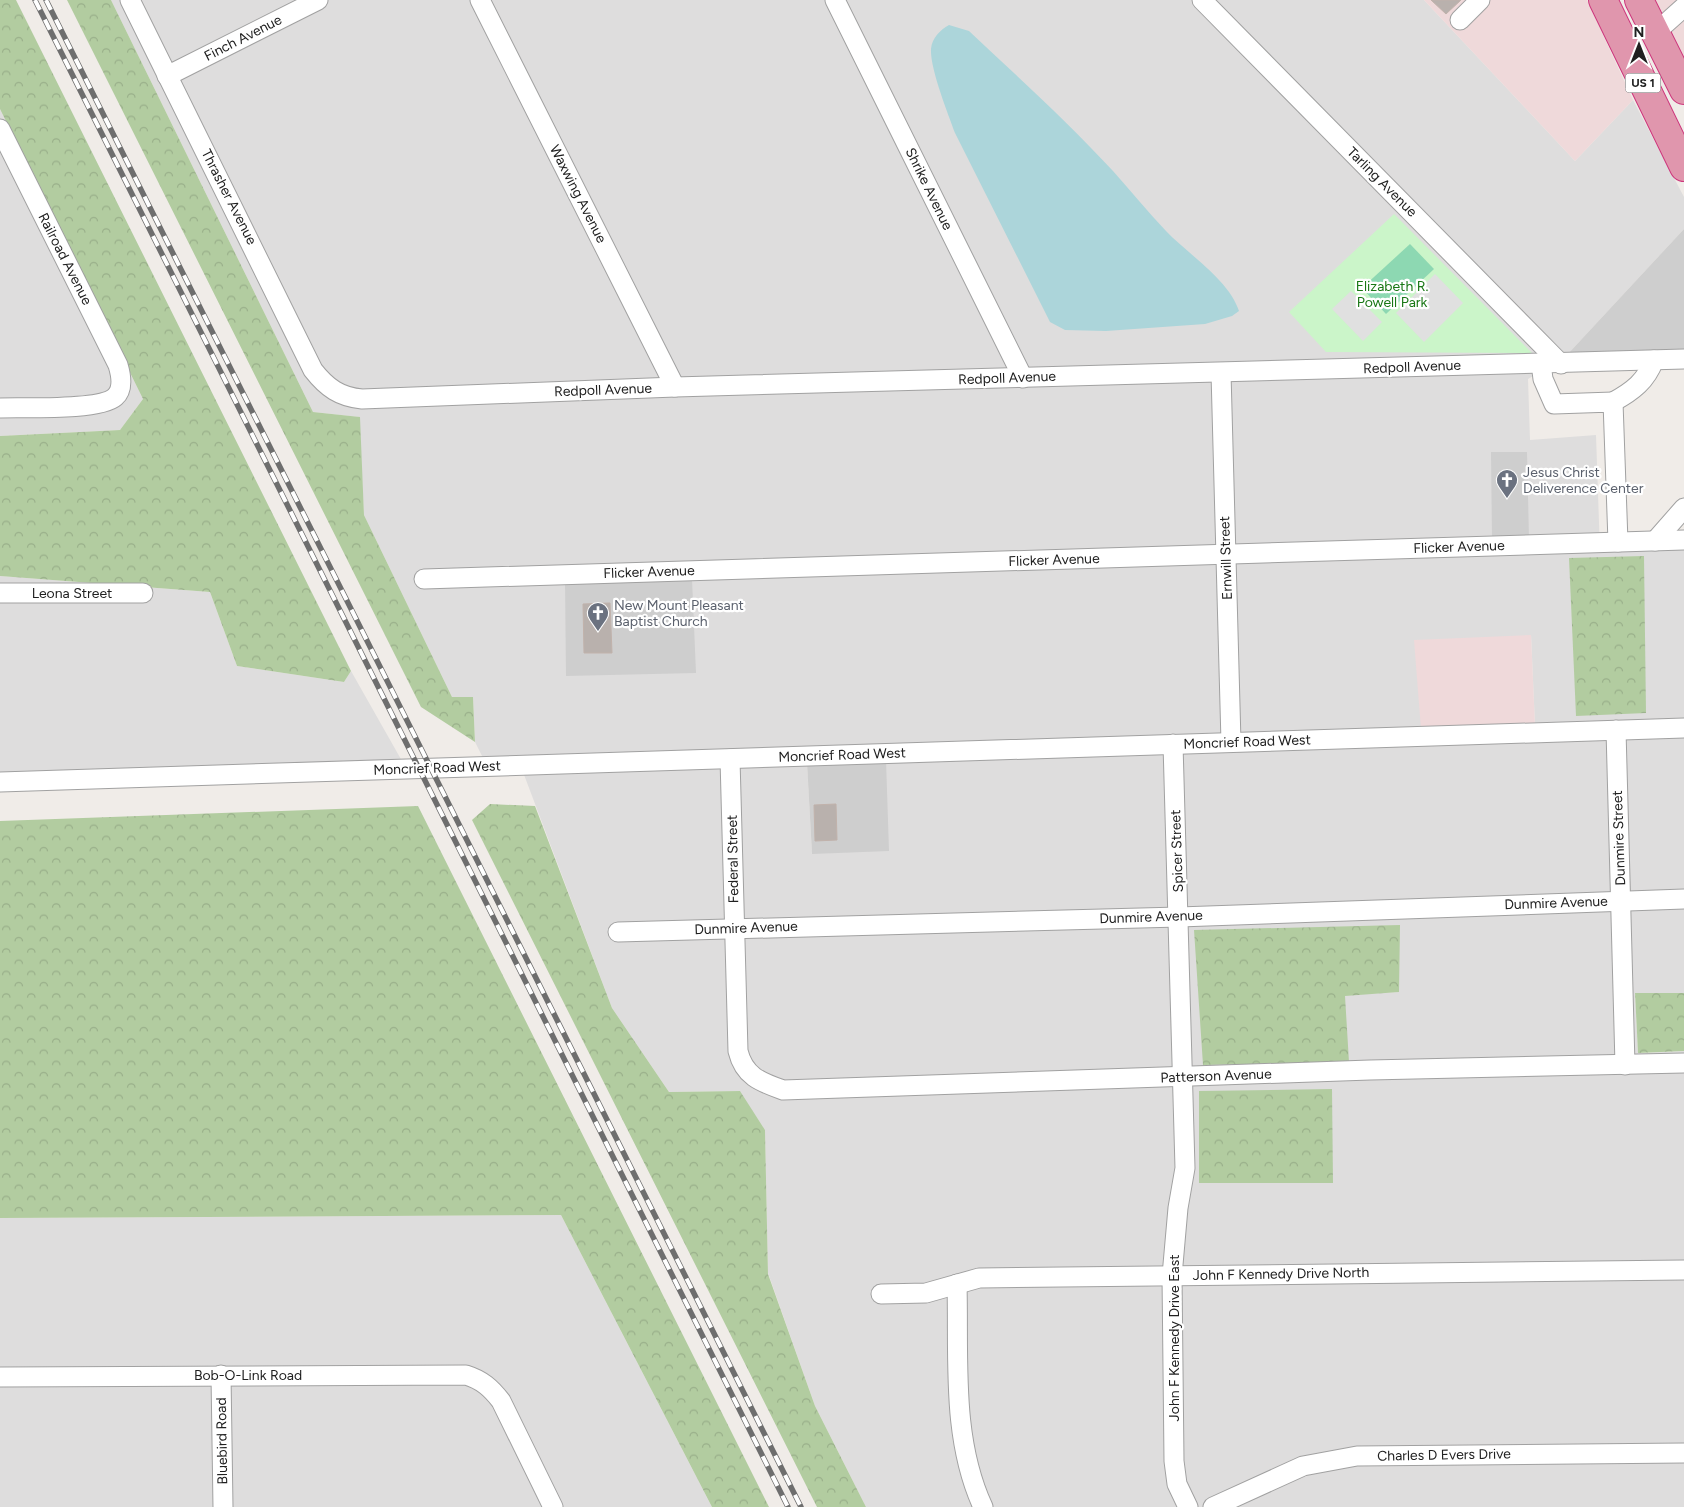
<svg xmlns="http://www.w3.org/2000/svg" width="1684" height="1507" font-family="Figtree,sans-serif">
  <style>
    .residential { fill: #dedddd; fill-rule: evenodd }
    .commercial { fill: #efd9da }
    .religious { fill: #cecece }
    .forest { fill: url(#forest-crowns) }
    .park { fill: #cbf5c9 }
    .pitch { fill: #8dd8b2 }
    .parking { fill: #e0e0e0 }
    .water { fill: #acd5da }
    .building { fill: #b9b1ad; stroke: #c1b2ab }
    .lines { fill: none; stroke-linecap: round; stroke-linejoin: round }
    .minor-casing { stroke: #a1a1a1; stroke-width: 21 }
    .highway-casing { stroke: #cd367c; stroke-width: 30 }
    .minor { stroke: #fff; stroke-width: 19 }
    .highway { stroke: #e096ad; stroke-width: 28 }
    .rail-casing { stroke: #6e6e6e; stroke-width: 5.5 }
    .rail { stroke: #fff; stroke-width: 4; stroke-dasharray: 11; stroke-linecap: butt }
    .labels { text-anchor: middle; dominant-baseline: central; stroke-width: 4.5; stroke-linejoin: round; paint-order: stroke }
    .shield { fill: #fff; stroke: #636363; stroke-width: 1 }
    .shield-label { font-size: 12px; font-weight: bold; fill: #202020 }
    .street-label { font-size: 14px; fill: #202020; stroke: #fff }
    .park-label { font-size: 14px; fill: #197715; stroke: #fff }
    .worship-label { font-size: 14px; fill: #5b616d; stroke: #fff; text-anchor: start }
  </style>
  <defs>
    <pattern id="forest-crowns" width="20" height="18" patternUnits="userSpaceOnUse" patternTransform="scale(1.25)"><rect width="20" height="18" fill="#b2cca0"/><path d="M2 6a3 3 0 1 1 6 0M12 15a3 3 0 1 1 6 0" fill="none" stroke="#99af8a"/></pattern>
  </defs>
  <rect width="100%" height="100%" fill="#f0ece8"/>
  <!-- residential -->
  <g class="residential">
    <path d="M111,0H1424L1575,161L1633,100L1684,197V229L1566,356L1528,379L1530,440L1596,435L1600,552L1684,548V721L1535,726L1531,635L1421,729L484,760L475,742L473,697H452L364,515L359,417L313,412Z"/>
    <path d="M0,109L143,399L120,430L0,436Z"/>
    <path d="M0,576L210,592L237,666L344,682L351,671L402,761L0,774Z"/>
    <path d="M1684,735V993H1635L1638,1053L1684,1051V1507H866L815,1406L768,1273L765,1130L739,1091L669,1092L612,1008L523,772L807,763L812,854L886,760ZM1399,925V992L1345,995Z"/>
    <path d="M561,1215L712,1507H0V1218Z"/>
  </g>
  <!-- commercial -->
  <g class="commercial">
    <path d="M1424,0H1587L1633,100L1575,161Z"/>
    <path d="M1651,0H1684V65Z"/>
    <path d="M1531,635L1535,726L1421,729L1414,640Z"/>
  </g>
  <!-- religious -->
  <g class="religious">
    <path d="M1684,229V351L1566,356Z"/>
    <path d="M1491,452H1527L1529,539H1492Z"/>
    <path d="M692,579L696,673L566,676L565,581Z"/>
    <path d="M886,760L889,851L812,854L807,763Z"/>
  </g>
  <!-- forest -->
  <g class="forest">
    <path d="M0,0H16L351,671L344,682L237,666L210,592L0,576V436L120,430L143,399L0,109Z"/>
    <path d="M67,0H111L313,412L360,417L364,515L452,697H473L475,742L421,707Z"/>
    <path d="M1644,556L1646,713L1576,716L1569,558Z"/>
    <path d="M490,804L535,806L612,1008L669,1092L740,1091L765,1130L768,1274L815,1406L866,1507H817L472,820Z"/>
    <path d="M418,806L769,1507H712L561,1215L0,1218V821Z"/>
    <path d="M1400,925L1399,992L1345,996L1349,1062L1203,1065L1194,930Z"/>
    <path d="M1635,993H1684V1051L1638,1053Z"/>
    <path d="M1332,1089L1333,1183H1199V1091Z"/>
  </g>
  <!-- park -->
  <path class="park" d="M1394,214L1532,353L1326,352L1289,312Z"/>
  <!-- pitch -->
  <path class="pitch" d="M1410,244L1434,269L1386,314L1362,288Z"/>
  <!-- parking -->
  <g class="parking">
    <path d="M1435,274L1463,303L1424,342L1396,313Z"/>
    <path d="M1351,291L1382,322L1363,341L1332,309Z"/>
  </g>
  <!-- water -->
  <path class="water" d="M949,25L969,31C1018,77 1068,122 1113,171C1131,191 1148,212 1166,231C1189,255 1229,280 1239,311L1232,316L1205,324L1106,331L1065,330L1050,322L955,133C948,113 930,69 931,49C932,38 940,30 949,25Z"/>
  <!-- building -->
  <g class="building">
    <path d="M1431,0H1461L1446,14Z"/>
    <path d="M610,603L612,653H584L583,604Z"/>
    <path d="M836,804L837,840L815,841L814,805Z"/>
  </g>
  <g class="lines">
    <!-- minor casing -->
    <g class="minor-casing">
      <g id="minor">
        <path d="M130,0L313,370C327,388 340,397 362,399L675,387L1684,359"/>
        <path d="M480,0L675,387"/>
        <path d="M835,0L1023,378"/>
        <path d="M1202,0L1561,364"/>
        <path d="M1460,20L1480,0"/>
        <path d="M1655,33L1684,7"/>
        <path d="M167,76L318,0"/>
        <path d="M0,129L118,365C121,375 124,389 115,397C99,411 23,407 0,408"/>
        <path d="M1541,363L1543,379L1554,404L1613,402L1618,542"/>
        <path d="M1221,373L1231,742"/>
        <path d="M1613,402C1633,391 1646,381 1654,360"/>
        <path d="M1655,541L1684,508"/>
        <path d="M424,579L1684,540"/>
        <path d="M0,593H143"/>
        <path d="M1616,730L1625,1065"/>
        <path d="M1173,744L1185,1168L1178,1208L1172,1276L1174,1461L1177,1484L1188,1507"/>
        <path d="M730,759L738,1051C744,1076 760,1082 783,1090L1370,1070L1684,1063"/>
        <path d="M0,782L1684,728"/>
        <path d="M618,932L1179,917L1684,899"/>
        <path d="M957,1284C959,1358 951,1438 983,1507"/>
        <path d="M881,1294L926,1293L979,1278L1684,1270"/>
        <path d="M221,1375L223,1507"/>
        <path d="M0,1377L466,1375C482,1380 491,1388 501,1401L553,1507"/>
        <path d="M1213,1507L1303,1466L1357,1456L1684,1453"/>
      </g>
    </g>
    <!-- highway casing -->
    <g class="highway-casing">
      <g id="highway">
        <path d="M1603,0L1684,167"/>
        <path d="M1639,0L1684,90"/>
      </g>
    </g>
    <!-- minor -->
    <use href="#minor" class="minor"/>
    <!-- highway -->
    <use href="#highway" class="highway"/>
    <!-- rail casing -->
    <g class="rail-casing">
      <g id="rail">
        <path d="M35,0L788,1507"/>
        <path d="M46,0L801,1507"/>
      </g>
    </g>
    <!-- rail -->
    <use href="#rail" class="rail"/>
  </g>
  <!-- icons -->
  <defs>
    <g id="church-pin" transform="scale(1.125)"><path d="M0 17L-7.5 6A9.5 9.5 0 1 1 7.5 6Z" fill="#6b7280" stroke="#fff"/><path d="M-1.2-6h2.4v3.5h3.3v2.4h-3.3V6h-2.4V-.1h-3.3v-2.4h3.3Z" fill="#fff"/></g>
  </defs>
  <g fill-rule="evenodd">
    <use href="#church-pin" x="1507" y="480"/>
    <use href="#church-pin" x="598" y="613"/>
  </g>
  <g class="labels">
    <!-- shield labels -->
    <rect class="shield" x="1625.5" y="73.5" width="35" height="19" rx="4"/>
    <g class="shield-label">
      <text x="1643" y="83">US 1</text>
    </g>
    <!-- street labels -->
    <g class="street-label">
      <text transform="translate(243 38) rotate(-27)">Finch Avenue</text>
      <text transform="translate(1382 182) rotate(45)">Tarling Avenue</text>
      <text transform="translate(929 189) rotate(64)">Shrike Avenue</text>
      <text transform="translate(578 194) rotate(63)">Waxwing Avenue</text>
      <text transform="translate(229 197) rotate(63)">Thrasher Avenue</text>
      <text transform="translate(65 259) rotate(63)">Railroad Avenue</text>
      <text transform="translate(1412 367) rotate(-2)">Redpoll Avenue</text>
      <text transform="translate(1007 378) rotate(-2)">Redpoll Avenue</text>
      <text transform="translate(603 390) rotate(-2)">Redpoll Avenue</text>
      <text transform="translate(1459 547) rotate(-2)">Flicker Avenue</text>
      <text transform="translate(1226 558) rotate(-92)">Ernwill Street</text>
      <text transform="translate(1054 560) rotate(-2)">Flicker Avenue</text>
      <text transform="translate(649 572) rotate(-2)">Flicker Avenue</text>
      <text x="72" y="593">Leona Street</text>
      <text transform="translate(1247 742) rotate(-2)">Moncrief Road West</text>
      <text transform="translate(842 755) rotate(-2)">Moncrief Road West</text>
      <text transform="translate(437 768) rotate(-2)">Moncrief Road West</text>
      <text transform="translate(1619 838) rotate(-92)">Dunmire Street</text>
      <text transform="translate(1177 851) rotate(-92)">Spicer Street</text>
      <text transform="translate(733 859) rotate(-91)">Federal Street</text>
      <text transform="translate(1556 903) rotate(-2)">Dunmire Avenue</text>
      <text transform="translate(1151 917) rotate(-2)">Dunmire Avenue</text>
      <text transform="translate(746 928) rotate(-2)">Dunmire Avenue</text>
      <text transform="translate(1216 1076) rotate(-2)">Patterson Avenue</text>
      <text transform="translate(1281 1274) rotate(-1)">John F Kennedy Drive North</text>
      <text transform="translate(1174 1338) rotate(-90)">John F Kennedy Drive East</text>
      <text x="248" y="1375">Bob-O-Link Road</text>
      <text transform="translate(222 1441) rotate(-91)">Bluebird Road</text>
      <text transform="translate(1444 1455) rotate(-1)">Charles D Evers Drive</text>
    </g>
    <!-- park labels -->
    <g class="park-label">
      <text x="1392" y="286">Elizabeth R.<tspan x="1392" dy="16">Powell Park</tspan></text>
    </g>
    <!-- worship labels -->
    <g class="worship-label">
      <text x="1523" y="472">Jesus Christ<tspan x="1523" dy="16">Deliverence Center</tspan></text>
      <text x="614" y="605">New Mount Pleasant<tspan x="614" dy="16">Baptist Church</tspan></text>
    </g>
  </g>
  <!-- north arrow -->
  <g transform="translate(1639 45)" stroke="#ffffff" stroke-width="4" paint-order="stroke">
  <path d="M0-4L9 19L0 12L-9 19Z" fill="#202020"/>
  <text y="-8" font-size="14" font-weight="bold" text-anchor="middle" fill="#202020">N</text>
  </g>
</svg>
